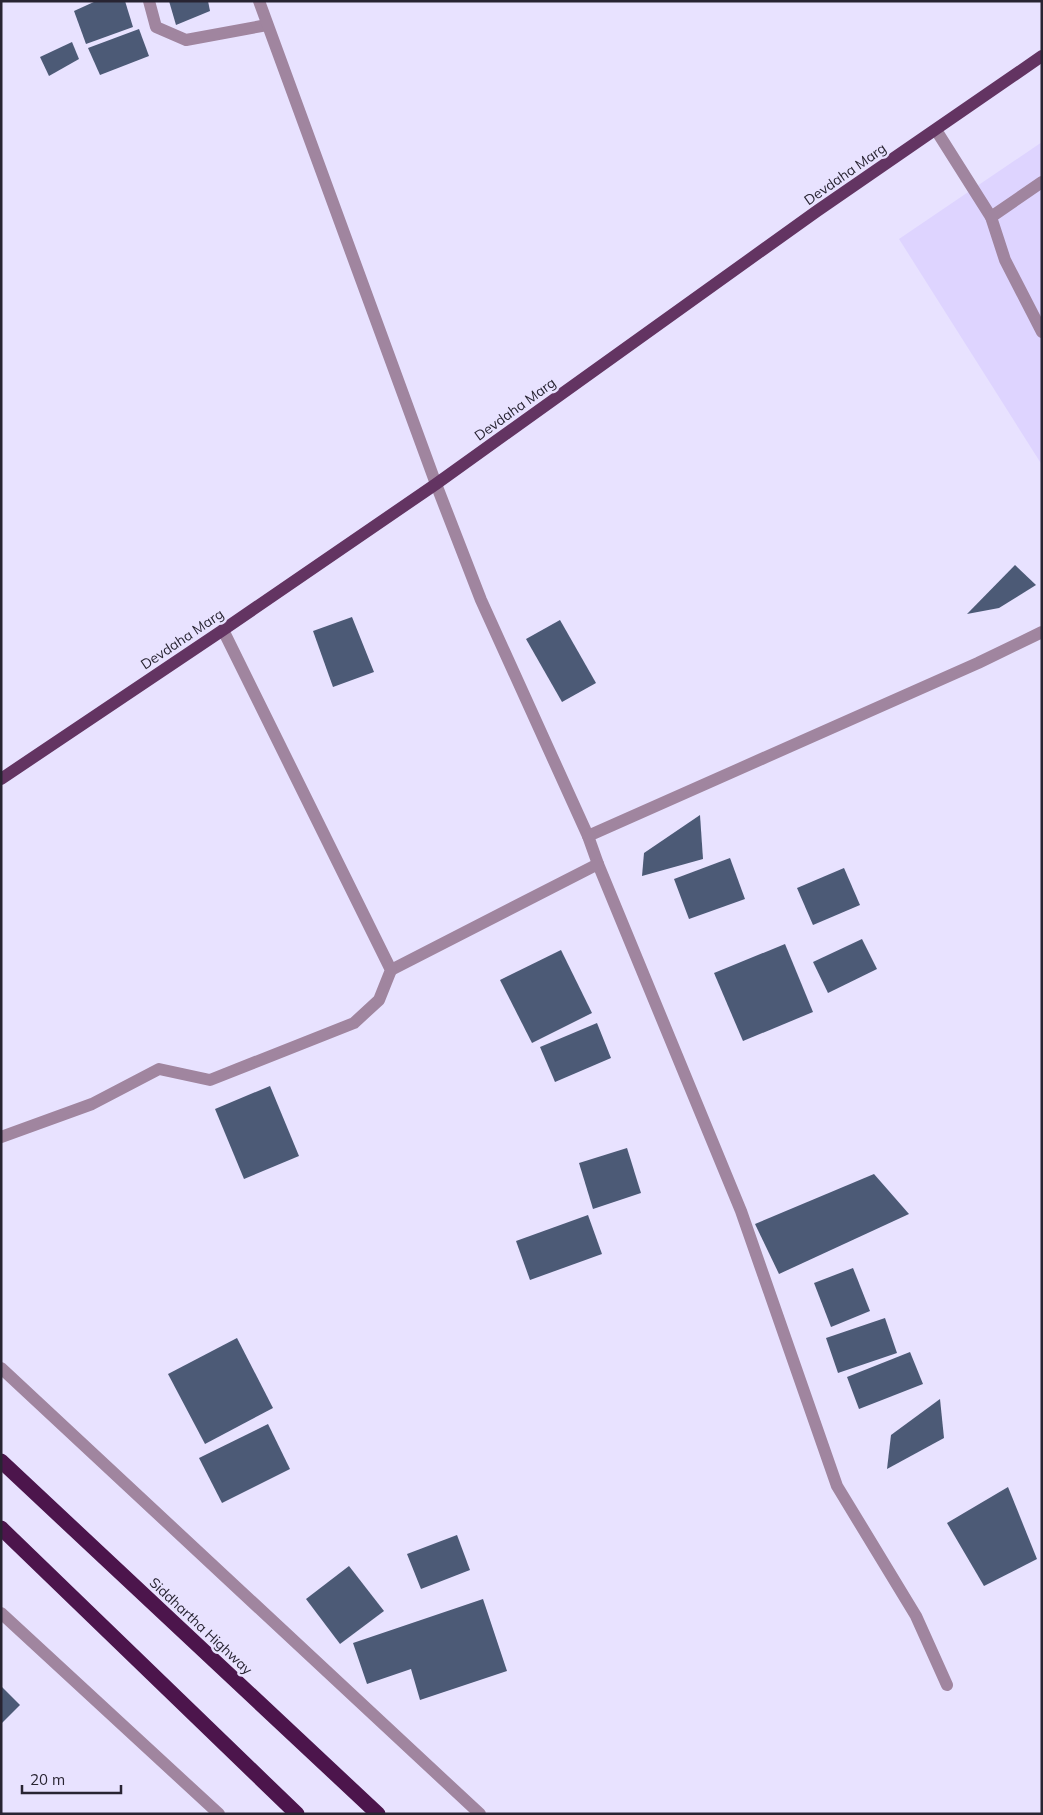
<svg xmlns="http://www.w3.org/2000/svg" width="1043" height="1815" font-family="Mulish,sans-serif">
  <style>
    .built { fill: #ded4ff }
    .building { fill: #4c5a76 }
    .lines { fill: none; stroke-linecap: round; stroke-linejoin: round }
    .minor { stroke: #a0859f; stroke-width: 12 }
    .major { stroke: #633462; stroke-width: 12 }
    .highway { stroke: #4c154c; stroke-width: 15 }
    .labels { text-anchor: middle; dominant-baseline: central; stroke-width: 5; stroke-linejoin: round; paint-order: stroke }
    .street-label { font-size: 14px; fill: #282432; stroke: #e8e2ff }
  </style>
  <rect width="100%" height="100%" fill="#e8e2ff"/>
  <!-- built -->
  <path class="built" d="M1042,142V465L899,239Z"/>
  <!-- building -->
  <g class="building">
    <path d="M96,1H125L133,27L86,44L74,11Z"/>
    <path d="M169,1H208L210,11L176,25Z"/>
    <path d="M139,29L149,56L100,75L88,48Z"/>
    <path d="M72,42L79,59L49,76L40,57Z"/>
    <path d="M1015,565L1036,585L999,608L967,614Z"/>
    <path d="M352,617L374,672L333,687L313,631Z"/>
    <path d="M560,620L596,683L562,702L526,639Z"/>
    <path d="M700,815L703,859L642,876L644,853Z"/>
    <path d="M730,858L745,899L689,919L674,879Z"/>
    <path d="M844,868L860,905L813,925L797,888Z"/>
    <path d="M862,939L877,969L828,993L813,962Z"/>
    <path d="M785,944L813,1012L743,1041L714,973Z"/>
    <path d="M561,950L592,1013L532,1043L500,980Z"/>
    <path d="M597,1023L611,1058L555,1082L540,1047Z"/>
    <path d="M270,1086L299,1156L244,1179L215,1109Z"/>
    <path d="M627,1148L641,1193L593,1209L579,1163Z"/>
    <path d="M874,1174L909,1214L779,1274L755,1224Z"/>
    <path d="M588,1215L602,1254L530,1280L516,1241Z"/>
    <path d="M853,1268L870,1311L831,1327L814,1283Z"/>
    <path d="M885,1318L897,1353L838,1373L826,1338Z"/>
    <path d="M237,1338L273,1408L205,1444L168,1374Z"/>
    <path d="M910,1352L923,1384L859,1409L847,1377Z"/>
    <path d="M940,1399L944,1438L887,1469L891,1435Z"/>
    <path d="M268,1424L290,1469L222,1503L199,1458Z"/>
    <path d="M1008,1487L1037,1559L984,1586L947,1523Z"/>
    <path d="M457,1535L470,1570L421,1589L407,1554Z"/>
    <path d="M349,1566L384,1611L340,1644L306,1599Z"/>
    <path d="M483,1599L507,1671L420,1700L411,1669L367,1684L353,1643Z"/>
    <path d="M1,1686L20,1705L1,1724Z"/>
  </g>
  <g class="lines">
    <!-- minor -->
    <g class="minor">
      <path d="M149,1L156,27L186,40L267,25"/>
      <path d="M259,1L436,484L481,600L588,836L598,864L741,1211L837,1486L916,1616L947,1685"/>
      <path d="M936,130L991,217L1005,260L1042,332"/>
      <path d="M991,217L1042,182"/>
      <path d="M588,836L978,663L1042,632"/>
      <path d="M391,970L598,864"/>
      <path d="M1,1137L92,1104L159,1069L210,1080L354,1023L379,1000L391,970L223,630"/>
      <path d="M1,1368L480,1814"/>
      <path d="M1,1613L219,1814"/>
    </g>
    <!-- major -->
    <path class="major" d="M1,779L223,630L436,484L817,211L1042,56"/>
    <!-- highway -->
    <g class="highway">
      <path d="M1,1461L378,1814"/>
      <path d="M1,1528L297,1814"/>
    </g>
  </g>
  <g class="labels">
    <!-- street labels -->
    <g class="street-label">
      <text transform="translate(845 174) rotate(-35)">Devdaha Marg</text>
      <text transform="translate(515 409) rotate(-36)">Devdaha Marg</text>
      <text transform="translate(182 639) rotate(-34)">Devdaha Marg</text>
      <text transform="translate(201 1626) rotate(43)">Siddhartha Highway</text>
    </g>
  </g>
  <!-- border -->
  <rect width="1043" height="1815" fill="none" stroke="#282432" stroke-width="5"/>
  <!-- scale -->
  <path d="M22 1785v8h99v-8" fill="none" stroke="#282432" stroke-width="2.5"/>
  <text x="30" y="1785" font-size="15" fill="#282432" stroke="#e8e2ff" stroke-width="4" paint-order="stroke">20 m</text>
</svg>
